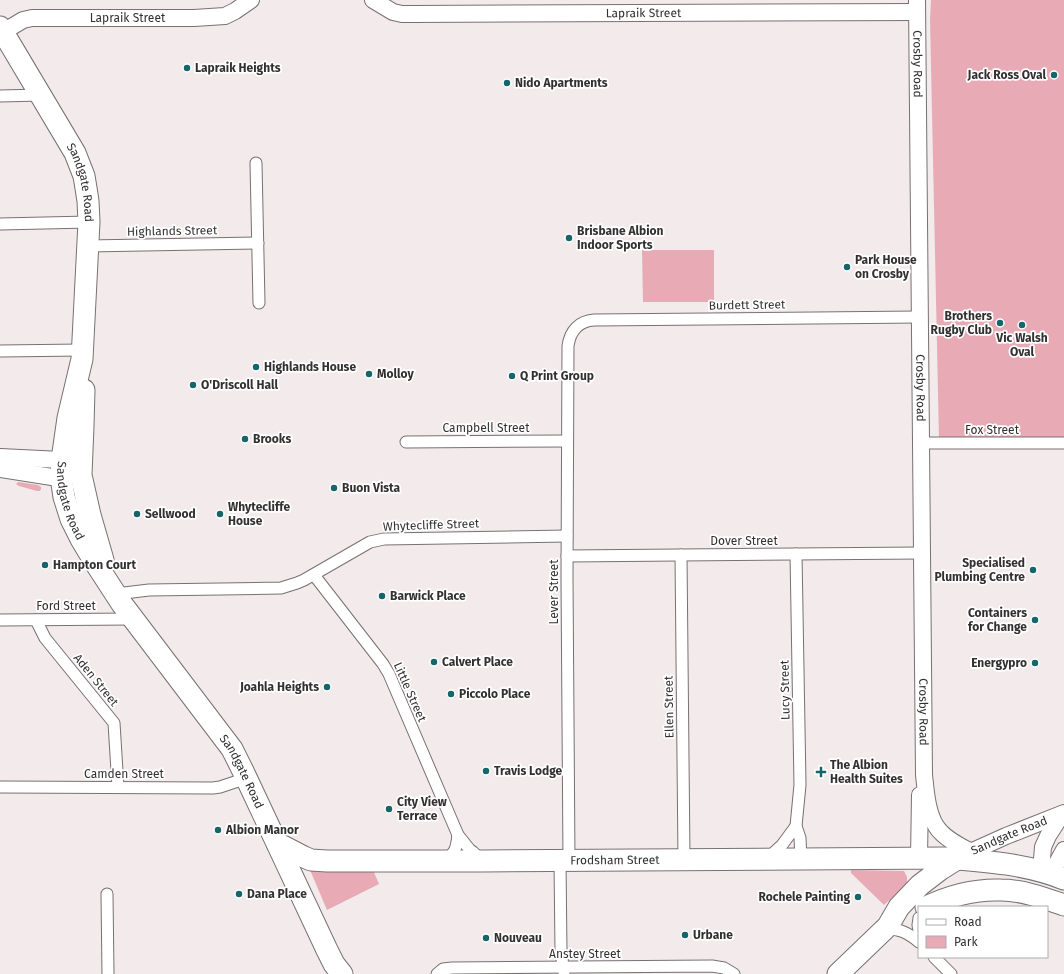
<svg xmlns="http://www.w3.org/2000/svg" width="1064" height="974" font-family="'Fira Sans',sans-serif">
  <style>
    .green { fill: #e8abb5 }
    .lines { fill: none; stroke-linecap: round; stroke-linejoin: round }
    .street-casing { stroke: #787172; stroke-width: 13 }
    .secondary-casing { stroke: #787172; stroke-width: 18 }
    .highway-casing { stroke: #787172; stroke-width: 23 }
    .street { stroke: #fff; stroke-width: 11 }
    .secondary { stroke: #fff; stroke-width: 16 }
    .highway { stroke: #fff; stroke-width: 21 }
    .poi-dot { fill: #166569; stroke: #fff; stroke-width: 1.5 }
    .labels { text-anchor: middle; dominant-baseline: central; stroke-width: 3.5; stroke-linejoin: round; paint-order: stroke }
    .street-label { font-size: 12px; fill: #333031; stroke: #fff }
    .poi-label { font-size: 12px; font-weight: bold; fill: #333031; stroke: #fff; text-anchor: start }
  </style>
  <rect width="100%" height="100%" fill="#f2eaeb"/>
  <!-- green -->
  <g class="green">
    <path d="M931,0H1064V437L939,439L930,20Z"/>
    <path d="M642,250H714V302H643Z"/>
    <path d="M18,482L38,485L41,487V489L40,491H37L19,486L16,484Z"/>
    <path d="M310,870H373L379,884L327,910Z"/>
    <path d="M851,870L904,871L907,877V884L884,905L851,873Z"/>
  </g>
  <g class="lines">
    <!-- street casing -->
    <g class="street-casing">
      <g id="street">
        <path d="M0,96L41,95"/>
        <path d="M256,163L259,303"/>
        <path d="M0,224L89,222"/>
        <path d="M88,246L258,243"/>
        <path d="M0,351L82,350"/>
        <path d="M406,442L567,441"/>
        <path d="M920,443H1064"/>
        <path d="M796,554L800,785L796,826L800,838L801,859"/>
        <path d="M681,555L684,859"/>
        <path d="M567,556L921,553"/>
        <path d="M314,575L383,664L389,674L458,835L470,850L473,852L482,861"/>
        <path d="M116,594L149,590L281,588L297,583L304,580L370,542L384,539L567,536"/>
        <path d="M0,620L133,619"/>
        <path d="M36,620L45,638L114,723L118,787"/>
        <path d="M0,787L213,788L220,787L247,778"/>
        <path d="M768,858L782,845L796,826"/>
        <path d="M446,861C456,850 456,850 458,835"/>
        <path d="M560,861L561,952L564,973"/>
        <path d="M569,861L567,577L568,346C570,331 579,321 594,320L919,317"/>
        <path d="M107,894L108,974"/>
        <path d="M919,918L918,925L919,931"/>
        <path d="M886,928C901,930 907,932 919,942"/>
        <path d="M934,957L951,974"/>
        <path d="M437,974L443,969L452,968L712,966L724,968L734,974"/>
      </g>
    </g>
    <!-- secondary casing -->
    <g class="secondary-casing">
      <g id="secondary">
        <path id="s1" d="M373,0L393,12L402,14H413L917,12"/>
        <path id="s2" d="M917,0L924,775C926,792 927,812 936,826C944,840 973,853 988,859"/>
        <path id="s3" d="M3,32L23,20L32,18H194L225,16L235,11L251,0"/>
        <path d="M0,457L62,460"/>
        <path d="M0,469L52,477H61"/>
        <path id="s4" d="M966,854L1006,836L1064,813"/>
        <path d="M919,858L920,795"/>
        <path d="M1041,871L1043,847L1048,836L1062,814"/>
        <path d="M1051,874L1064,850"/>
      </g>
    </g>
    <!-- highway casing -->
    <g class="highway-casing">
      <g id="highway">
        <path id="s5" d="M0,27L75,153L84,176L86,188L88,201L89,222L82,359L68,418L62,460L61,477L64,497L71,519L81,539L96,564L122,604L232,749L243,771L327,950L334,964L342,974"/>
        <path d="M84,390L83,426L81,475L90,515L103,560"/>
        <path id="s6" d="M277,843L304,857L311,860L327,861H482L946,858C985,861 1027,864 1064,879"/>
        <path d="M926,907C949,896 975,889 1001,890C1022,890 1044,898 1064,905"/>
        <path d="M838,974L888,926L899,907L920,885L941,869L957,859"/>
      </g>
    </g>
    <!-- street -->
    <use href="#street" class="street"/>
    <!-- secondary -->
    <use href="#secondary" class="secondary"/>
    <!-- highway -->
    <use href="#highway" class="highway"/>
  </g>
  <!-- markers -->
  <g class="poi-dot">
    <circle cx="187" cy="68" r="4"/>
    <circle cx="1054" cy="75" r="4"/>
    <circle cx="507" cy="83" r="4"/>
    <circle cx="569" cy="238" r="4"/>
    <circle cx="847" cy="267" r="4"/>
    <circle cx="1000" cy="323" r="4"/>
    <circle cx="1022" cy="325" r="4"/>
    <circle cx="256" cy="367" r="4"/>
    <circle cx="369" cy="374" r="4"/>
    <circle cx="512" cy="376" r="4"/>
    <circle cx="193" cy="385" r="4"/>
    <circle cx="245" cy="439" r="4"/>
    <circle cx="334" cy="488" r="4"/>
    <circle cx="137" cy="514" r="4"/>
    <circle cx="220" cy="514" r="4"/>
    <circle cx="45" cy="565" r="4"/>
    <circle cx="1033" cy="570" r="4"/>
    <circle cx="382" cy="596" r="4"/>
    <circle cx="1035" cy="620" r="4"/>
    <circle cx="434" cy="662" r="4"/>
    <circle cx="1035" cy="663" r="4"/>
    <circle cx="327" cy="687" r="4"/>
    <circle cx="451" cy="694" r="4"/>
    <circle cx="486" cy="771" r="4"/>
    <path d="M819 766h4v4h4v4h-4v4h-4v-4h-4v-4h4z"/>
    <circle cx="389" cy="809" r="4"/>
    <circle cx="218" cy="830" r="4"/>
    <circle cx="239" cy="894" r="4"/>
    <circle cx="858" cy="897" r="4"/>
    <circle cx="685" cy="935" r="4"/>
    <circle cx="486" cy="938" r="4"/>
  </g>
  <g class="labels">
    <!-- street labels -->
    <g class="street-label">
      <text stroke="none"><textPath href="#s1" startOffset="274">Lapraik Street</textPath></text>
      <text stroke="none"><textPath href="#s3" startOffset="128">Lapraik Street</textPath></text>
      <text stroke="none"><textPath href="#s2" startOffset="64">Crosby Road</textPath></text>
      <text stroke="none"><textPath href="#s5" startOffset="177">Sandgate Road</textPath></text>
      <text transform="translate(172 231) rotate(-1)">Highlands Street</text>
      <text transform="translate(747 305) rotate(-1)">Burdett Street</text>
      <text stroke="none"><textPath href="#s2" startOffset="388">Crosby Road</textPath></text>
      <text x="486" y="428">Campbell Street</text>
      <text x="992" y="430">Fox Street</text>
      <text stroke="none"><textPath href="#s5" startOffset="500">Sandgate Road</textPath></text>
      <text transform="translate(431 525) rotate(-2)">Whytecliffe Street</text>
      <text x="744" y="541">Dover Street</text>
      <text transform="translate(554 592) rotate(-90)">Lever Street</text>
      <text x="66" y="606">Ford Street</text>
      <text transform="translate(96 680) rotate(51)">Aden Street</text>
      <text transform="translate(785 690) rotate(-91)">Lucy Street</text>
      <text transform="translate(410 692) rotate(66)">Little Street</text>
      <text transform="translate(669 707) rotate(-91)">Ellen Street</text>
      <text stroke="none"><textPath href="#s2" startOffset="712">Crosby Road</textPath></text>
      <text stroke="none"><textPath href="#s5" startOffset="824">Sandgate Road</textPath></text>
      <text x="124" y="774">Camden Street</text>
      <text stroke="none"><textPath href="#s4" startOffset="47">Sandgate Road</textPath></text>
      <text stroke="none"><textPath href="#s6" startOffset="342">Frodsham Street</textPath></text>
      <text x="585" y="954">Anstey Street</text>
    </g>
    <!-- poi labels -->
    <g class="poi-label">
      <text x="195" y="68">Lapraik Heights</text>
      <text x="1046" y="75" text-anchor="end">Jack Ross Oval</text>
      <text x="515" y="83">Nido Apartments</text>
      <text x="577" y="231">Brisbane Albion<tspan x="577" dy="14">Indoor Sports</tspan></text>
      <text x="855" y="260">Park House<tspan x="855" dy="14">on Crosby</tspan></text>
      <text x="992" y="316" text-anchor="end">Brothers<tspan x="992" dy="14">Rugby Club</tspan></text>
      <text x="1022" y="338" text-anchor="middle">Vic Walsh<tspan x="1022" dy="14">Oval</tspan></text>
      <text x="264" y="367">Highlands House</text>
      <text x="377" y="374">Molloy</text>
      <text x="520" y="376">Q Print Group</text>
      <text x="201" y="385">O'Driscoll Hall</text>
      <text x="253" y="439">Brooks</text>
      <text x="342" y="488">Buon Vista</text>
      <text x="228" y="507">Whytecliffe<tspan x="228" dy="14">House</tspan></text>
      <text x="145" y="514">Sellwood</text>
      <text x="1025" y="563" text-anchor="end">Specialised<tspan x="1025" dy="14">Plumbing Centre</tspan></text>
      <text x="53" y="565">Hampton Court</text>
      <text x="390" y="596">Barwick Place</text>
      <text x="1027" y="613" text-anchor="end">Containers<tspan x="1027" dy="14">for Change</tspan></text>
      <text x="442" y="662">Calvert Place</text>
      <text x="1027" y="663" text-anchor="end">Energypro</text>
      <text x="319" y="687" text-anchor="end">Joahla Heights</text>
      <text x="459" y="694">Piccolo Place</text>
      <text x="830" y="765">The Albion<tspan x="830" dy="14">Health Suites</tspan></text>
      <text x="494" y="771">Travis Lodge</text>
      <text x="397" y="802">City View<tspan x="397" dy="14">Terrace</tspan></text>
      <text x="226" y="830">Albion Manor</text>
      <text x="247" y="894">Dana Place</text>
      <text x="850" y="897" text-anchor="end">Rochele Painting</text>
      <text x="693" y="935">Urbane</text>
      <text x="494" y="938">Nouveau</text>
    </g>
  </g>
  <!-- legend -->
  <rect x="918" y="906" width="130" height="52" fill="#ffffff" stroke="#adacad"/>
  <rect x="926" y="919" width="20" height="6" fill="#ffffff" stroke="#adacad"/>
  <text x="954" y="926" font-size="12" fill="#333031">Road</text>
  <rect x="926" y="936" width="20" height="12" fill="#e8abb5" stroke="#adacad"/>
  <text x="954" y="946" font-size="12" fill="#333031">Park</text>
</svg>
